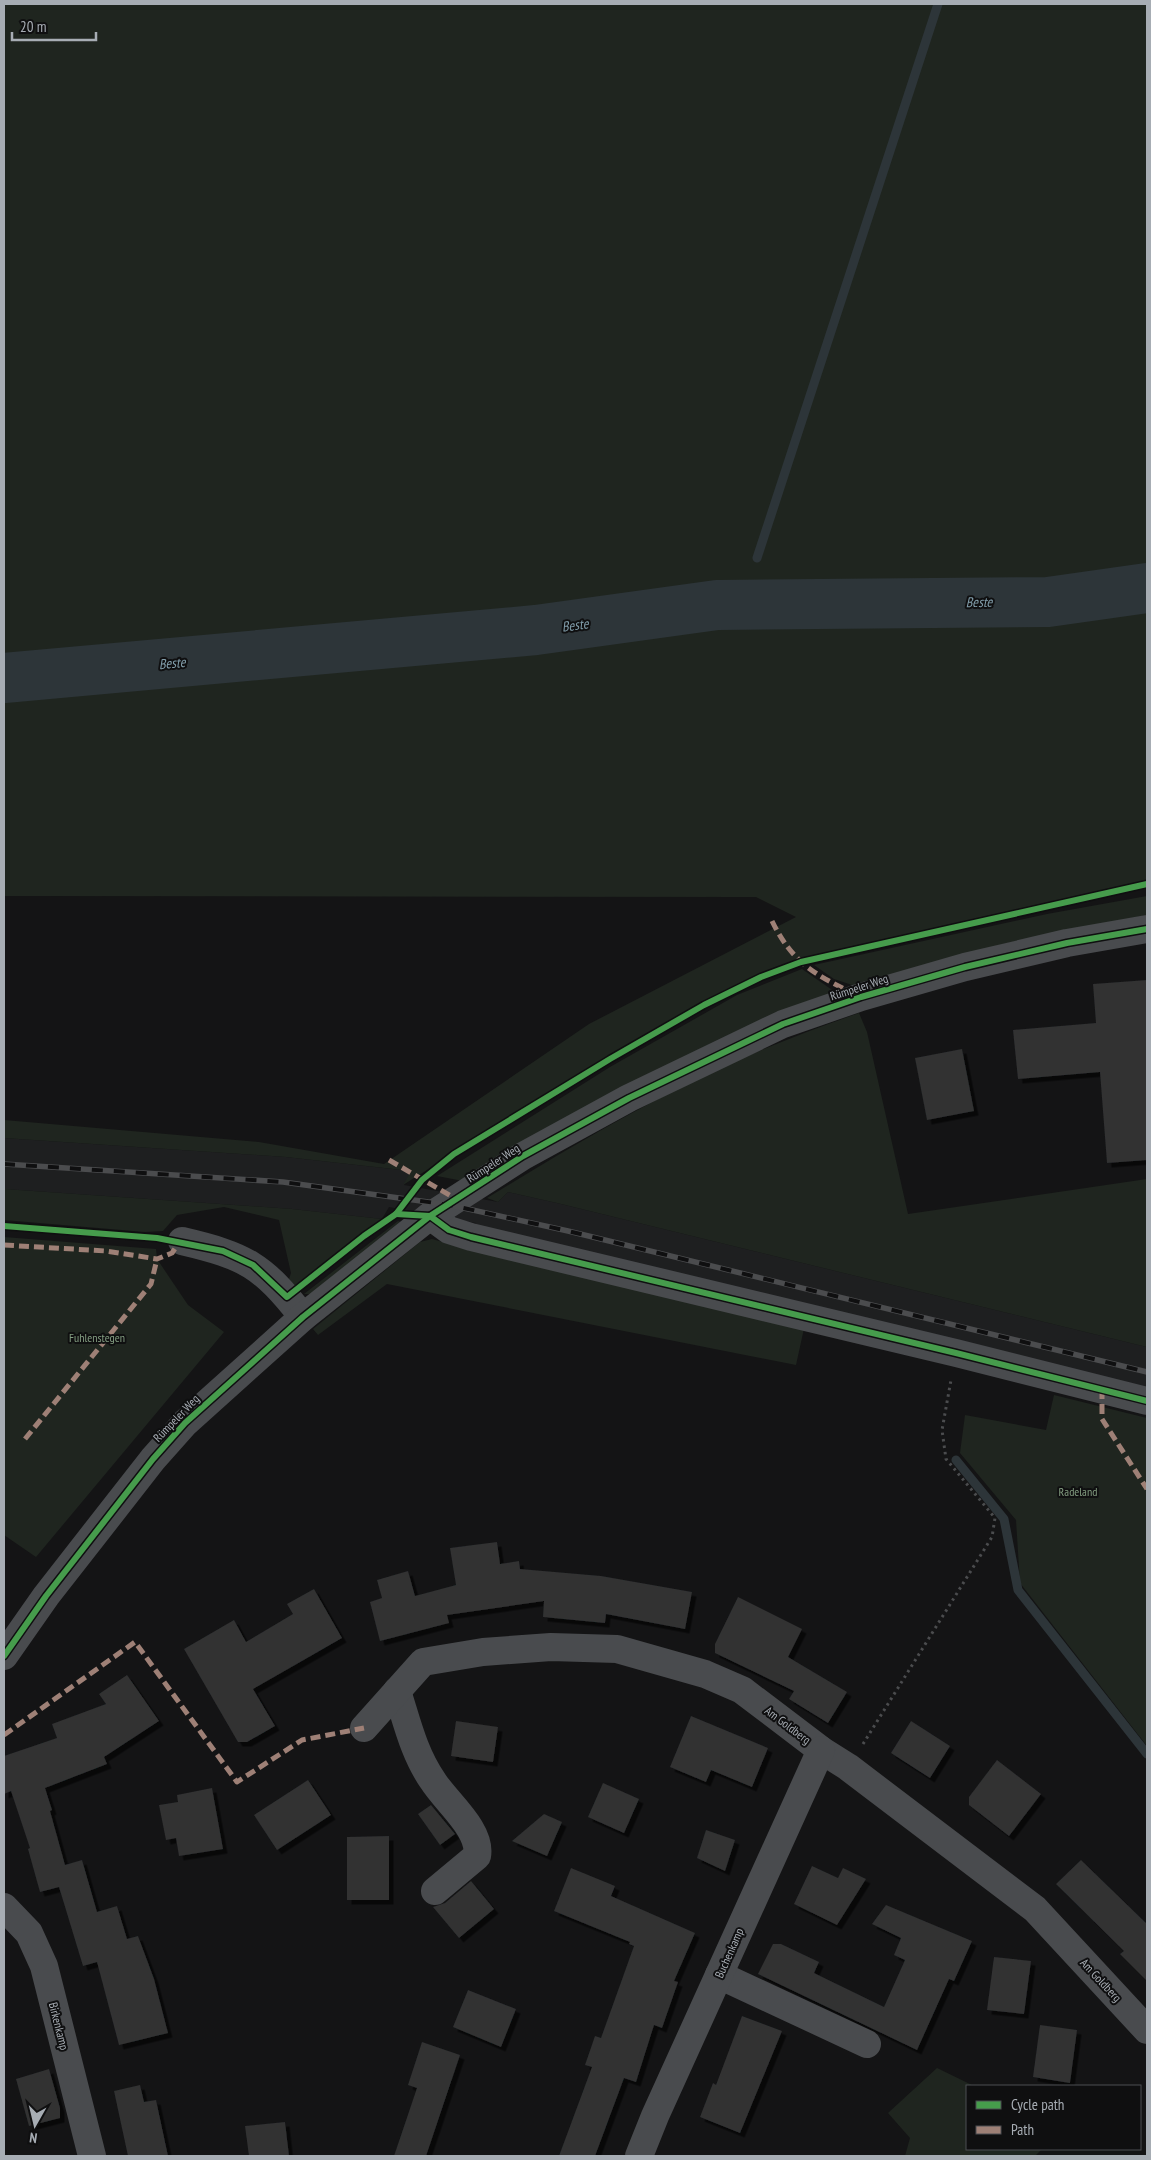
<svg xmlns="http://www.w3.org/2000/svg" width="1151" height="2160" font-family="'PT Sans Narrow',sans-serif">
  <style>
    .built { fill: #1e1f20 }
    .green { fill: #1f251f }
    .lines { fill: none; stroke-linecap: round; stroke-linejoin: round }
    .stream { stroke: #2d3539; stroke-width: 9 }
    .river { stroke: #2d3539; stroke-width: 50 }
    .building { fill: #303132; filter: url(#shadow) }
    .path { stroke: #4b4c4e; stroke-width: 3; stroke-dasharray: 2.5 4; stroke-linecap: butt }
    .minor { stroke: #494b4e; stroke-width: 28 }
    .rail-casing { stroke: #4b4c4e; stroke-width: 5.5 }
    .rail { stroke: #0f0f10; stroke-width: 4; stroke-dasharray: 11; stroke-linecap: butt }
    .quiet { stroke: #9e8076; stroke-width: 5; stroke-dasharray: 10 5; stroke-linecap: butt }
    .cycleway-casing { stroke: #0f0f10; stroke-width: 9 }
    .cycleway { stroke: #469c4c; stroke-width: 6 }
    .labels { text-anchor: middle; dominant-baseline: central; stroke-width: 4; stroke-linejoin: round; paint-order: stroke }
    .street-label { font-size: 12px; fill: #a7adb4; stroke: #0f0f10 }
    .park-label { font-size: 12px; fill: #839d81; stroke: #0f0f10 }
    .water-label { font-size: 14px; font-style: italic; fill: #829eab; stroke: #0f0f10 }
  </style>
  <defs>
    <filter id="shadow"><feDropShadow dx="4.5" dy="4.5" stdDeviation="0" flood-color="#0009"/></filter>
  </defs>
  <rect width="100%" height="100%" fill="#141415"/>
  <!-- built -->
  <path class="built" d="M4,1138L286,1157L411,1171L404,1185L498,1202L508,1192L557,1203L1147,1347V1399L467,1232L476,1223L389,1207L382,1219L292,1209L4,1189Z"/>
  <!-- green -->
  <g class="green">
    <path d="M4,4H1147V887L1018,909L806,957L735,986L592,1066L403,1185L411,1171L286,1157L4,1138V1120L259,1142L384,1164L589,1024L796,917L756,897L4,896Z"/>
    <path d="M1147,896V915L1003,944L858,987L834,979L814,965L1047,914Z"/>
    <path d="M802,969L838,994L463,1181L437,1176L610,1067L737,995Z"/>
    <path d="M859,1013L867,1032L908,1214L1147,1179V1347L557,1203L508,1192L498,1202L487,1198C559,1154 631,1111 707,1074C756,1051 808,1031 859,1013Z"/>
    <path d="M4,1189L292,1209L382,1219L295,1286L289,1279L291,1273L279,1220L224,1207L177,1215L163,1231L145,1232L4,1220Z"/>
    <path d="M398,1221L405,1223L316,1294H304Z"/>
    <path d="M4,1237L156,1249L157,1259L188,1305L224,1332L36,1557L4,1535Z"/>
    <path d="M432,1239L475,1251L805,1324L796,1365L387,1284L318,1335L313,1329L420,1242Z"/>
    <path d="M1054,1395L1147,1418V1746L1020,1583L1016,1520L960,1453L965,1415L1046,1430Z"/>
    <path d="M937,2068L974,2086H967V2149H1042L1035,2156H905L910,2138L888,2113Z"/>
  </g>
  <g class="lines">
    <!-- stream -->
    <g class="stream">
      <path d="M757,558L938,4"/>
      <path d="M956,1460L1004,1519L1018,1590L1147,1754"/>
    </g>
    <!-- river -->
    <path class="river" d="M4,678L536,630L717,605L1048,602L1147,588"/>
  </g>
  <!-- building -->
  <g class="building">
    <path d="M1147,980V1160L1107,1163L1100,1072L1018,1079L1013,1030L1096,1023L1093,984Z"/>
    <path d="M962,1049L974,1111L927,1120L915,1058Z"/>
    <path d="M497,1542L500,1564L519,1561L520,1569L601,1576L692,1592L685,1629L606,1614L605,1623L543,1617L544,1601L447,1615L449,1623L380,1641L370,1602L382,1598L377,1580L408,1571L415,1596L456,1585L450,1548Z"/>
    <path d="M314,1589L342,1638L253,1689L275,1726L247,1742H238L184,1649L234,1620L246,1642L293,1614L287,1604Z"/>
    <path d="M738,1597L802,1629L788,1657L847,1692L828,1723L789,1699L794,1691L715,1653V1644Z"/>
    <path d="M127,1675L159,1721L104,1757L107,1764L45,1788L52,1810L50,1811L65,1865L82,1860L97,1912L117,1906L127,1939L138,1936L154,1979L168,2033L119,2045L97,1962L83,1966L59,1887L40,1892L28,1849L30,1848L11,1791L4,1794V1756L57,1738L52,1724L106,1704L99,1694Z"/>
    <path d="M691,1716L768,1748L752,1787L711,1770L706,1782L670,1767Z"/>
    <path d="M456,1721L498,1727L493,1762L451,1756Z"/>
    <path d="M911,1721L950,1746L930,1778L891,1753Z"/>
    <path d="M997,1760L1041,1794L1009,1836L969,1805V1797Z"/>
    <path d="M308,1780L331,1815L277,1850L254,1815Z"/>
    <path d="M603,1783L639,1799L624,1833L588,1817Z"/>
    <path d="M212,1788L223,1849L179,1856L176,1838L166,1840L159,1805L178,1802L177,1795Z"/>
    <path d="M431,1805L455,1834L440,1845L418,1814Z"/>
    <path d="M544,1814L562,1822L547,1856L512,1841Z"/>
    <path d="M706,1830L735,1840L725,1871L697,1858Z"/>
    <path d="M389,1836V1900H347V1837Z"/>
    <path d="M1081,1860L1147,1924V1981L1120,1954L1124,1951L1056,1884Z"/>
    <path d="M812,1866L838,1878L843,1868L866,1879L837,1925L794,1904Z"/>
    <path d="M571,1868L615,1886L611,1896L695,1933L674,1981L678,1982L662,2028L654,2025L636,2082L624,2078L595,2156H559L592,2067L585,2065L595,2036L601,2038L634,1946L629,1944L630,1942L554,1911Z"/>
    <path d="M471,1881L494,1909L459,1938L433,1907L445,1903Z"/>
    <path d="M886,1905L972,1941L954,1981L949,1979L917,2050L758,1974L773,1944H781L819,1962L814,1973L884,2007L905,1960L894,1955L901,1938L872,1924Z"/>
    <path d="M994,1957L1031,1961L1024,2014L987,2010Z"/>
    <path d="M468,1990L516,2009L501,2047L453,2027Z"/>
    <path d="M742,2016L782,2031L740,2133L700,2117L713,2083L716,2085Z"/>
    <path d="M1040,2025L1077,2030L1070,2083L1033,2077Z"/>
    <path d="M422,2042L460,2055L426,2156H394L417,2088L408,2085Z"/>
    <path d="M49,2069L60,2108V2118L29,2126L16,2079Z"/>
    <path d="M140,2085L144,2102L156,2100L168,2156H128L114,2091Z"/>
    <path d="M285,2122L289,2156H249L245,2126Z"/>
  </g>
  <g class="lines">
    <!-- path -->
    <path class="path" d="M863,1744L992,1537L995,1518L946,1459L942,1430L951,1380"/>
    <!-- minor -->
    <g class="minor">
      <path d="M430,1216L449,1230L471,1237L956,1353L1147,1401"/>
      <path d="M182,1241C246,1256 262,1265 303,1317"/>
      <path d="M4,1656L46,1596L153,1459L185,1423L303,1317L430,1216L523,1156L629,1098L783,1024L861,997L965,967L1067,943L1147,929"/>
      <path d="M397,1691C407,1722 414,1754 433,1781C446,1802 482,1830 477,1856L435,1891"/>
      <path d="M364,1728L423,1662L483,1652L551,1647L617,1649L705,1674L742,1690L821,1750L848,1767L1035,1909L1147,2030"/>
      <path d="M4,1907L29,1933L44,1966L92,2156"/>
      <path d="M719,1975L867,2044"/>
      <path d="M639,2156L655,2116L821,1750"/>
    </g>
    <!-- rail casing -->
    <g class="rail-casing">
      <path id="rail" d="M4,1164L283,1182L450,1205L568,1231L1147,1372"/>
    </g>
    <!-- rail -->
    <use href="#rail" class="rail"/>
    <!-- quiet -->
    <g class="quiet">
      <path d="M772,921C794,966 818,976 861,997"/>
      <path d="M389,1160L458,1200"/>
      <path d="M4,1245L106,1251L157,1259L172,1253L180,1241"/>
      <path d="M1102,1389V1419L1147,1489"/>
      <path d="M25,1439L151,1284L157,1259"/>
      <path d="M4,1735L135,1642L237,1782L302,1740L364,1728"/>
    </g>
    <!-- cycleway casing -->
    <g class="cycleway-casing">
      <g id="cycleway">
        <path d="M396,1214L430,1216L449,1230L471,1237L956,1353L1147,1401"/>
        <path d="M4,1226L157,1238L223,1251L253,1265L287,1297L364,1236L396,1214L422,1180L454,1154L610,1059L704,1005L761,977L801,962L1147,884"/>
        <path d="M4,1656L46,1596L153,1459L185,1423L303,1317L430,1216L523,1156L629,1098L783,1024L861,997L965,967L1067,943L1147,929"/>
      </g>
    </g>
    <!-- cycleway -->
    <use href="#cycleway" class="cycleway"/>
  </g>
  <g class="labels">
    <!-- street labels -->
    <g class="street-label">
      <text transform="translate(859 987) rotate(-18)">Rümpeler Weg</text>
      <text transform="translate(493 1163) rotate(-33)">Rümpeler Weg</text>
      <text transform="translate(176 1418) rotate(-46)">Rümpeler Weg</text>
      <text transform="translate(788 1725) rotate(37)">Am Goldberg</text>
      <text transform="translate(729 1953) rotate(-66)">Buchenkamp</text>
      <text transform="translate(1101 1980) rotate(47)">Am Goldberg</text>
      <text transform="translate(59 2026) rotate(76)">Birkenkamp</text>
    </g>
    <!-- park labels -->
    <g class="park-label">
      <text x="97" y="1337">Fuhlenstegen</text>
      <text x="1078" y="1491">Radeland</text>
    </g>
    <!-- water labels -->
    <g class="water-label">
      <text transform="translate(979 602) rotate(-1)">Beste</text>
      <text transform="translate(575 625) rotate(-8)">Beste</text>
      <text transform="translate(172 663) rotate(-5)">Beste</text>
    </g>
  </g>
  <!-- border -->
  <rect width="1151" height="2160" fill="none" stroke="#a7adb4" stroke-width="10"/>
  <!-- legend -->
  <rect x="966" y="2085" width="175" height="65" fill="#0f0f10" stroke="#4c4e52"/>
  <rect x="976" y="2101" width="25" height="8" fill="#469c4c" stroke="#4c4e52"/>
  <text x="1011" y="2110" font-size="15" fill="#a7adb4">Cycle path</text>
  <rect x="976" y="2126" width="25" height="8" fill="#9e8076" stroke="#4c4e52"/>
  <text x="1011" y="2135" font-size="15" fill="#a7adb4">Path</text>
  <!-- north arrow -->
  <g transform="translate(35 2125) rotate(188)" stroke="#0f0f10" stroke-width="4" paint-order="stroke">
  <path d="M0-4L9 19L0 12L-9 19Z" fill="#a7adb4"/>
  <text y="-8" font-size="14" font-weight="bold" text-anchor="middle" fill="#a7adb4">N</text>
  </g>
  <!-- scale -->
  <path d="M12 32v8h84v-8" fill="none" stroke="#a7adb4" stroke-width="2.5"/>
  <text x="20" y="32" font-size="15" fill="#a7adb4" stroke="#0f0f10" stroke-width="4" paint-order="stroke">20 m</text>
</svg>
